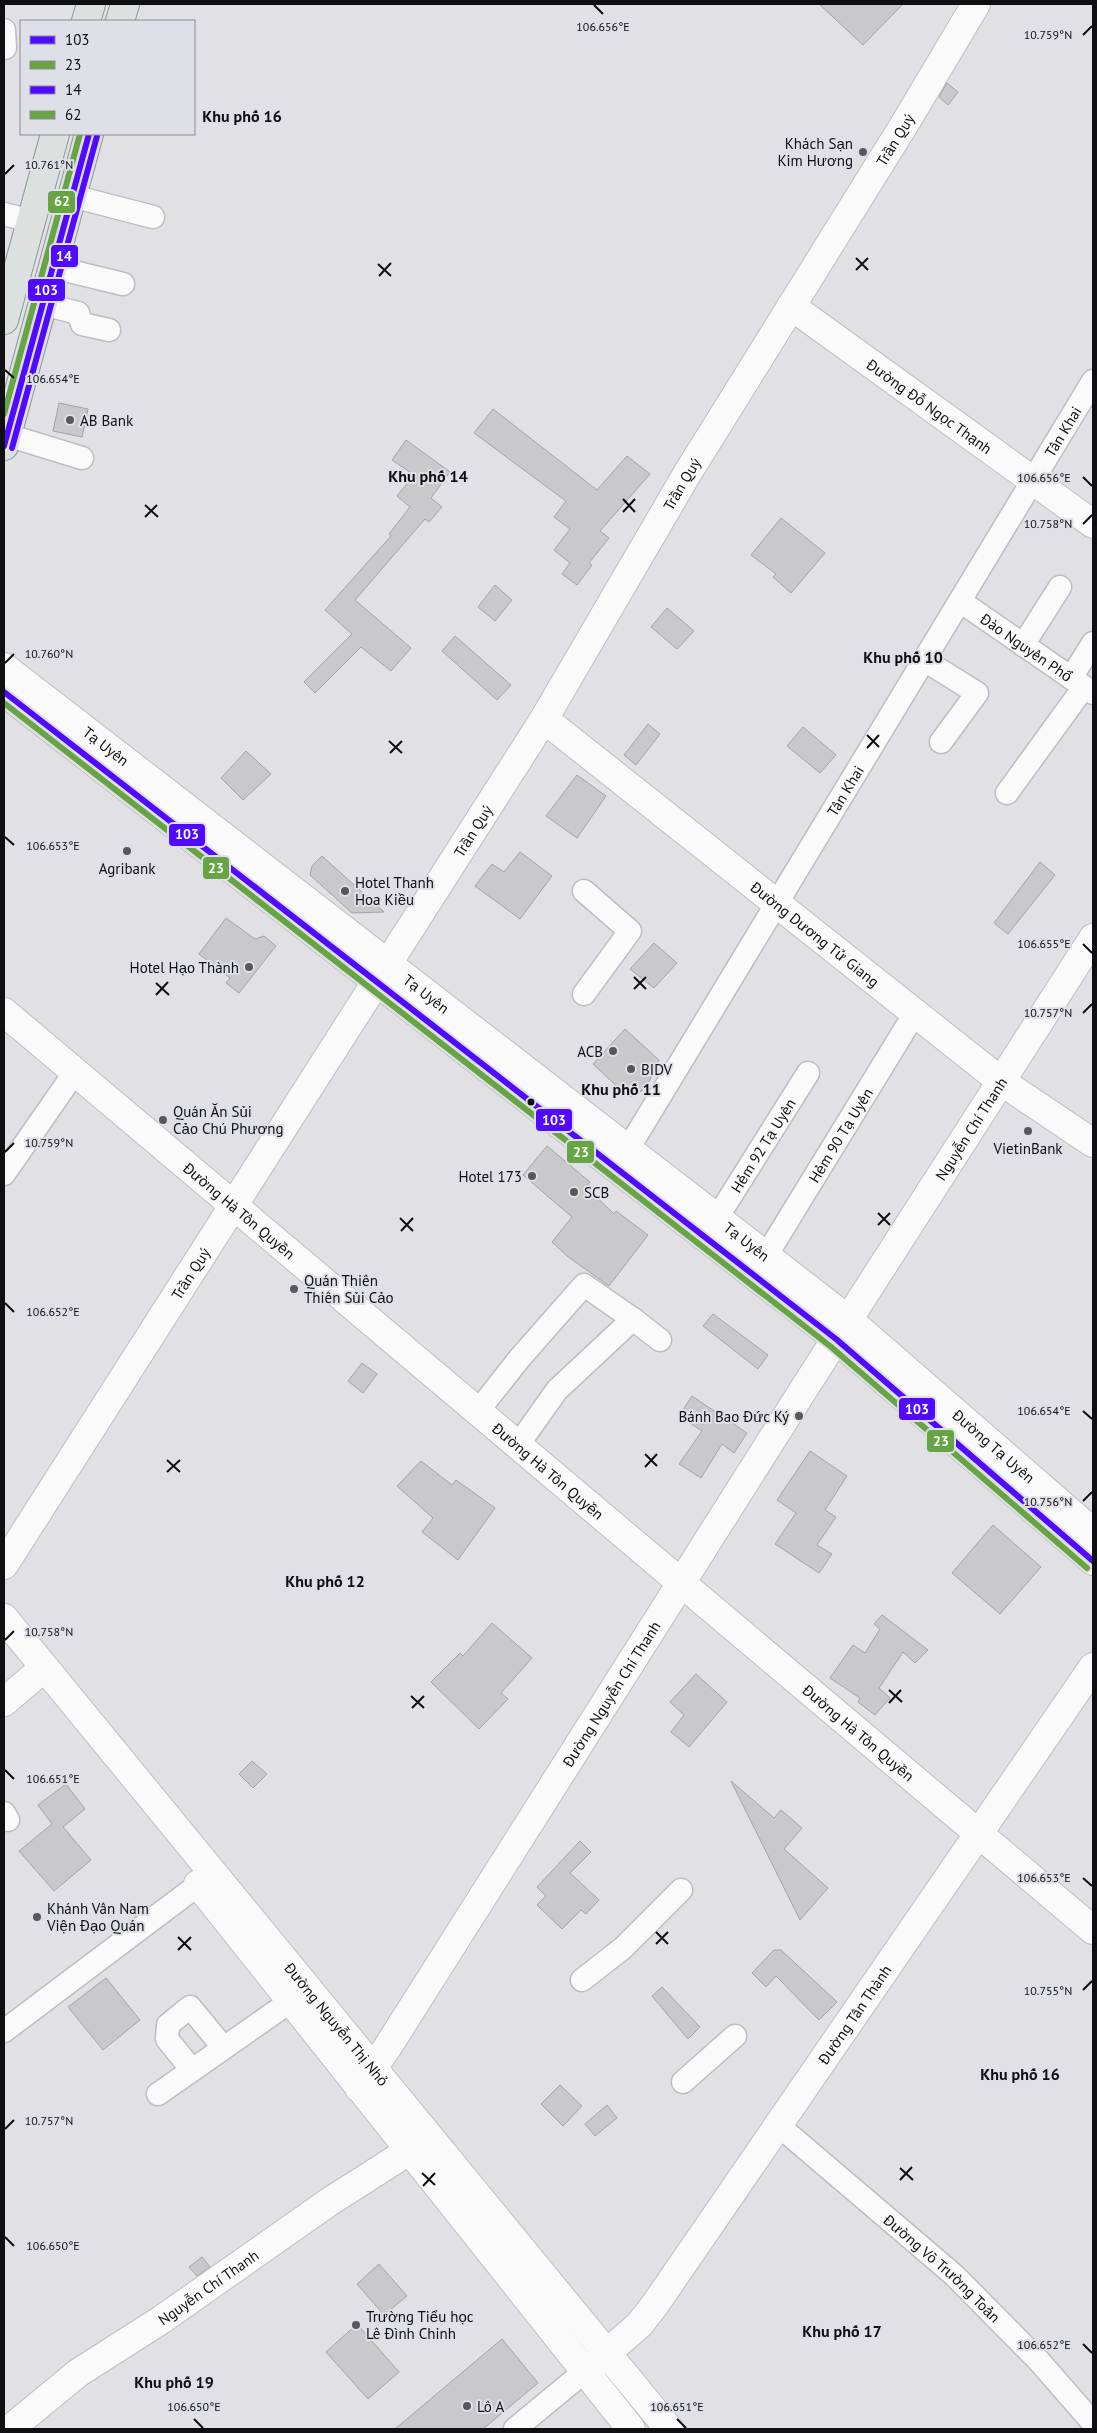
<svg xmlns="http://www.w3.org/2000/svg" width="1097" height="2433" font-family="'PT Sans',sans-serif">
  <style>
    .building { fill: #c9c8ca; stroke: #a5a4a5 }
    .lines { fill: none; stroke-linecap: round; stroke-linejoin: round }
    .street-casing { stroke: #bebec2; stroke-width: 25 }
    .secondary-casing { stroke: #bebec2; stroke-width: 30 }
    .primary-casing { stroke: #8d9795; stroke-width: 30 }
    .street { stroke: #fafafb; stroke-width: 22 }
    .secondary { stroke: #fafafb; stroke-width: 28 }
    .primary { stroke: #dce1df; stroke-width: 28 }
    .bus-1-casing { stroke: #dedfe7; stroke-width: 10 }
    .bus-2-casing { stroke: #dedfe7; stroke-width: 10 }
    .bus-3-casing { stroke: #dedfe7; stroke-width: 10 }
    .bus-4-casing { stroke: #dedfe7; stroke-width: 10 }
    .bus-1 { stroke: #4f0aff; stroke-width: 6 }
    .bus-2 { stroke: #67a544; stroke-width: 6 }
    .bus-3 { stroke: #4f0aff; stroke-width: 6 }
    .bus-4 { stroke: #67a544; stroke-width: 6 }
    .ticks { fill: none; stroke: #0f0f12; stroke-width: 2 }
    .poi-dot { fill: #58585c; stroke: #dedfe7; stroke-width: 2 }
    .bus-dot { fill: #0f0f12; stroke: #dedfe7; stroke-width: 2 }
    .labels { text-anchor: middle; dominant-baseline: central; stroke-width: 4; stroke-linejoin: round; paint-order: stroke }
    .street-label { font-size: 15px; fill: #0f0f12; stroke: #dedfe7 }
    .poi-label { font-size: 15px; fill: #0f0f12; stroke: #dedfe7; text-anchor: start }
    .neighbourhood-label { font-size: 16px; font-weight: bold; fill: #0f0f12; stroke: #dedfe7 }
    .ticks-label { font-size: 12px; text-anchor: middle; fill: #0f0f12; stroke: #dedfe7; stroke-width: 4; stroke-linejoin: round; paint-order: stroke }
    .line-badge { stroke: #dedfe7; stroke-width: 2 }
    .badge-label { font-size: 14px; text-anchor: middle; font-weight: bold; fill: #fff }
  </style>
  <rect width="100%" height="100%" fill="#e0e0e5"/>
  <!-- building -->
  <g class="building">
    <path d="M819,4H903L863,45Z"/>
    <path d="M947,83L958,92L948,105L939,97Z"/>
    <path d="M59,403L88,409L82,437L53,431Z"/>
    <path d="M493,409L597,490L627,456L650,474L600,531L609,538L589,563L592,565L577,585L562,574L570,563L554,550L570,529L554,517L566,501L474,433Z"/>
    <path d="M406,440L450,472L431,498L442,507L429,522L425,519L355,600L411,648L391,671L361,647L315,693L304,682L352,634L325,610L391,536L389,534L410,507L397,496L414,475L392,460Z"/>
    <path d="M781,518L825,553L791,593L773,577L776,574L751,555Z"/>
    <path d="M495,585L512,600L495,621L478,607Z"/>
    <path d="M667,608L694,631L677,649L651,627Z"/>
    <path d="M455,636L511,685L497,700L442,651Z"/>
    <path d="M648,724L660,734L636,765L624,755Z"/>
    <path d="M803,727L836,755L820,773L787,746Z"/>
    <path d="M246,751L271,774L243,800L221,778Z"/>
    <path d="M577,775L606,796L577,838L546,816Z"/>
    <path d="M520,852L552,876L520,919L475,886L492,864L504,872Z"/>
    <path d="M322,856L384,912L352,913L310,875L312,866Z"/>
    <path d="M1040,862L1055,875L1008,934L994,923Z"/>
    <path d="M226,918L255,939L264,936L276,946L239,993L226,983L230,978L199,954Z"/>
    <path d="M654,943L677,963L654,988L630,969Z"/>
    <path d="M625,1029L659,1060L648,1084L643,1090L633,1096H627L593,1064Z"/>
    <path d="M547,1146L590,1182L586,1187L614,1214L616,1211L648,1235L609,1286L567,1256L552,1242L572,1217L523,1175Z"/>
    <path d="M713,1314L768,1355L758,1369L703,1326Z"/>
    <path d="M362,1363L377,1374L363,1393L348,1381Z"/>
    <path d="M692,1396L747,1433L734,1453L722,1444L701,1478L679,1464L702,1431L679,1416Z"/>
    <path d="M810,1451L847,1476L825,1510L836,1517L817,1545L832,1554L819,1573L775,1544L796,1513L777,1500Z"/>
    <path d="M421,1461L452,1485L456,1480L495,1508L458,1560L422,1532L433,1518L397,1486Z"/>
    <path d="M993,1525L1041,1567L1000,1614L952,1573Z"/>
    <path d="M882,1615L928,1650L915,1663L903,1652L879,1688L890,1698L875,1715L858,1702L860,1698L830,1678L853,1645L865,1653L880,1629L874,1624Z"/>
    <path d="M492,1623L532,1658L501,1693L508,1699L479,1729L431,1682L460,1653L463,1656Z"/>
    <path d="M696,1674L727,1702L689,1747L671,1732L684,1715L670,1702Z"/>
    <path d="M252,1761L267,1774L253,1788L239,1774Z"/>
    <path d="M731,1781L774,1818L781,1810L802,1828L784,1849L828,1888L800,1920Z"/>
    <path d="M66,1784L85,1809L63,1827L91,1860L54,1891L19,1851L52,1824L38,1805Z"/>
    <path d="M580,1841L591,1852L570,1873L599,1900L586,1914L581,1910L562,1929L537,1905L546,1896L537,1887Z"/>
    <path d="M774,1950H781L837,2002L819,2020L776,1976L766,1987L752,1973Z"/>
    <path d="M106,1978L140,2020L103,2050L68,2007Z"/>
    <path d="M662,1987L700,2027L688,2039L652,1996Z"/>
    <path d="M560,2085L582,2106L563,2126L541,2104Z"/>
    <path d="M607,2105L617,2118L595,2136L585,2124Z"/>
    <path d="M202,2257L210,2267L197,2276L189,2267Z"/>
    <path d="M379,2264L407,2296L384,2315L357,2284Z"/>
    <path d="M357,2324L399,2372L368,2399L326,2352Z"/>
    <path d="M502,2339L538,2383L483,2429H395Z"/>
  </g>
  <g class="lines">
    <!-- street casing -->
    <g class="street-casing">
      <g id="street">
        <path d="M4,30L5,48"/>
        <path d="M72,196L153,217"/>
        <path d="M4,214L31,221"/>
        <path d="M53,267L123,284"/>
        <path d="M43,304L78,313L82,324L109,330"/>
        <path d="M7,435L82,458"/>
        <path id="s1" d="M960,601L1093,693"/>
        <path d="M1023,645L1060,587"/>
        <path d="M924,660L977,693L941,742"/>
        <path d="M1071,678L1093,643"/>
        <path d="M1007,793L1084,687"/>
        <path d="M584,994L630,931L584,891"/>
        <path id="s2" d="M628,1149L1093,381"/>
        <path d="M4,1174L75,1072"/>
        <path id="s3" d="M717,1218L808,1073"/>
        <path id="s4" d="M766,1256L915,1013"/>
        <path d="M478,1411L519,1359L584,1285L633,1319"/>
        <path d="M518,1445L557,1390L633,1319L660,1340"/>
        <path d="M4,1813L8,1820"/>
        <path d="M582,1980L623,1948L681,1890"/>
        <path d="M4,2031L198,1885"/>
        <path d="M192,2070L167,2039L168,2025L190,2007L223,2047"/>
        <path d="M683,2082L735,2036"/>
        <path d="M158,2094L291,2001"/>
        <path id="s5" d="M778,2125L954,2275L1039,2361L1093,2423"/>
        <path d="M515,2429L584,2372"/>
      </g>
    </g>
    <!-- secondary casing -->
    <g class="secondary-casing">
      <g id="secondary">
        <path id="s6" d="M791,306L1093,524"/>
        <path id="s7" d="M4,667L849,1320L1093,1532"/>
        <path d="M4,692L836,1339L1093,1561"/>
        <path id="s8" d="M544,719L1002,1082L1093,1143"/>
        <path id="s9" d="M4,1012L1093,1930"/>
        <path id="s10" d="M4,1565L544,719L687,474L904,125L976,4"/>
        <path id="s11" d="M4,1618L669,2429"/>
        <path d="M4,1702L44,1668"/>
        <path d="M198,1884L631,2429"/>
        <path id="s12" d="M359,2088L387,2048L807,1384L1093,938"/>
        <path id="s13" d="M593,2365L639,2325L654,2306L1093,1667"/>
        <path id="s14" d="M10,2429L78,2373L161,2320L329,2202L423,2142"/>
      </g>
    </g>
    <!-- primary casing -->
    <g class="primary-casing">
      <g id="primary">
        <path d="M86,21L91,4"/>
        <path d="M120,21L125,4"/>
        <path d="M4,320L55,134"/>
        <path d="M4,446L89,134"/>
      </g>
    </g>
    <!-- street -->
    <use href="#street" class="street"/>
    <!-- secondary -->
    <use href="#secondary" class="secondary"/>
    <!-- primary -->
    <use href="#primary" class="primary"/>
    <!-- bus-1 casing -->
    <g class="bus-1-casing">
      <g id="bus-1">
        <path d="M4,446L89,134"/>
        <path d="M4,692L836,1339L1093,1561"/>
      </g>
    </g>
    <!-- bus-2 casing -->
    <g class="bus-2-casing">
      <path id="bus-2" d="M4,703L830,1346L1087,1568"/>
    </g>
    <!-- bus-3 casing -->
    <g class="bus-3-casing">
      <path id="bus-3" d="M12,448L97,136"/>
    </g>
    <!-- bus-4 casing -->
    <g class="bus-4-casing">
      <path id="bus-4" d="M4,414L80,134"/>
    </g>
    <!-- bus-1 -->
    <use href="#bus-1" class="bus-1"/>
    <!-- bus-2 -->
    <use href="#bus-2" class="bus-2"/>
    <!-- bus-3 -->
    <use href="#bus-3" class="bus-3"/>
    <!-- bus-4 -->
    <use href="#bus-4" class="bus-4"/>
  </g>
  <!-- ticks -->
  <path class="ticks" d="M594,5L603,14M1083,35L1092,26M5,174L14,165M856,258L868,270M378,264L391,276M856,270L868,258M379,276L391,263M5,370L14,378M1083,477L1092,486M623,499L635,512M145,505L158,517M623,512L635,499M145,517L157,505M1083,524L1092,515M5,663L14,654M867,735L879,747M389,741L402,753M867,748L879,735M390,753L402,741M5,837L14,845M1083,944L1092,953M634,977L646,989M156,983L169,995M634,989L646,977M156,995L168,982M1083,1013L1092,1004M5,1152L14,1143M878,1213L890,1225M400,1218L413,1231M878,1225L890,1213M401,1231L413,1218M5,1303L14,1312M1083,1411L1092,1419M645,1454L657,1466M167,1460L180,1472M645,1467L657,1454M167,1472L180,1460M1083,1501L1092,1492M5,1640L14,1631M889,1690L902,1702M411,1696L424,1708M889,1703L901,1690M412,1708L424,1696M5,1770L14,1779M1083,1878L1092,1886M656,1932L668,1944M178,1937L191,1950M656,1944L668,1932M178,1950L191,1937M1083,1990L1092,1981M5,2129L14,2120M900,2168L913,2180M422,2173L435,2185M900,2180L912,2167M423,2186L435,2173M5,2237L14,2246M1083,2344L1092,2353M194,2419L203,2428M677,2419L686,2428"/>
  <!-- markers -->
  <g class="poi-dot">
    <circle cx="863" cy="152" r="5"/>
    <circle cx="70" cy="420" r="5"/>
    <circle cx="127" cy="851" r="5"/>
    <circle cx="345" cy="891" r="5"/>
    <circle cx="249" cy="967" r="5"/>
    <circle cx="613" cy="1051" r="5"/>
    <circle cx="631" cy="1069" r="5"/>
    <circle cx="163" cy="1120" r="5"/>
    <circle cx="1028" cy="1131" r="5"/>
    <circle cx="532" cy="1176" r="5"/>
    <circle cx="574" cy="1192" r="5"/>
    <circle cx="294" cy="1289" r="5"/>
    <circle cx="799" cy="1416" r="5"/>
    <circle cx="37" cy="1917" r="5"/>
    <circle cx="356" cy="2325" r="5"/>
    <circle cx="467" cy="2406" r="5"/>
  </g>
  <circle class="bus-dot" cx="531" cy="1102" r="4.5"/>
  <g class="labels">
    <!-- street labels -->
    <g class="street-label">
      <text stroke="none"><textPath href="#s10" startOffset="1681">Trần Quý</textPath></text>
      <text stroke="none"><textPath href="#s6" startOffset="171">Đường Đỗ Ngọc Thạnh</textPath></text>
      <text stroke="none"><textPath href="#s2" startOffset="839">Tân Khai</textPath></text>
      <text stroke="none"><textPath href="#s10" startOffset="1276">Trần Quý</textPath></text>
      <text stroke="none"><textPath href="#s1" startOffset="81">Đào Nguyên Phổ</textPath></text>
      <text stroke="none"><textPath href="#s7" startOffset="129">Tạ Uyên</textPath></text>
      <text stroke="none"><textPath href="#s2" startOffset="419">Tân Khai</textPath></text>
      <text stroke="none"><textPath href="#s10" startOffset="871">Trần Quý</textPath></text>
      <text stroke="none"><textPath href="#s8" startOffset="346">Đường Dương Tử Giang</textPath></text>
      <text stroke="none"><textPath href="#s7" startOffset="534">Tạ Uyên</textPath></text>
      <text stroke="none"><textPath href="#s12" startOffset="1138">Nguyễn Chí Thanh</textPath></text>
      <text stroke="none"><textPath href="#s4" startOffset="142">Hẻm 90 Tạ Uyên</textPath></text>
      <text stroke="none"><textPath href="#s3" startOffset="86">Hẻm 92 Tạ Uyên</textPath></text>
      <text stroke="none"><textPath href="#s9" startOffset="308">Đường Hà Tôn Quyền</textPath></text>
      <text stroke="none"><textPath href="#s7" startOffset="939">Tạ Uyên</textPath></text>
      <text stroke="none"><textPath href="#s10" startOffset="346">Trần Quý</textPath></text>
      <text stroke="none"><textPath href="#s7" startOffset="1260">Đường Tạ Uyên</textPath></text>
      <text stroke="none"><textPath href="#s9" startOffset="712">Đường Hà Tôn Quyền</textPath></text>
      <text stroke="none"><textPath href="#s12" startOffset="468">Đường Nguyễn Chí Thanh</textPath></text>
      <text stroke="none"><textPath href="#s9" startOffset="1118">Đường Hà Tôn Quyền</textPath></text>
      <text stroke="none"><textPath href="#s13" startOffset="439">Đường Tân Thành</textPath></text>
      <text stroke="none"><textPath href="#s11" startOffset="525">Đường Nguyễn Thị Nhỏ</textPath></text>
      <text stroke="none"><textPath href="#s5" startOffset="218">Đường Võ Trường Toản</textPath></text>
      <text stroke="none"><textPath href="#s14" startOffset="244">Nguyễn Chí Thanh</textPath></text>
    </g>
    <!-- poi labels -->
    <g class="poi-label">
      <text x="853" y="143" text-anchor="end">Khách Sạn<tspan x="853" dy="17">Kim Hương</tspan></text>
      <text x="80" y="420">AB Bank</text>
      <text x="127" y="868" text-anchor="middle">Agribank</text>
      <text x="355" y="882">Hotel Thanh<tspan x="355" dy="17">Hoa Kiều</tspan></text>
      <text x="239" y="967" text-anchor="end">Hotel Hạo Thành</text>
      <text x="603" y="1051" text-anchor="end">ACB</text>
      <text x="641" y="1069">BIDV</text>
      <text x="173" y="1111">Quán Ăn Sủi<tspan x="173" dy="17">Cảo Chú Phương</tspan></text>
      <text x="1028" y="1148" text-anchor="middle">VietinBank</text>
      <text x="522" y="1176" text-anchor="end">Hotel 173</text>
      <text x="584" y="1192">SCB</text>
      <text x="304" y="1280">Quán Thiên<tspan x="304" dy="17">Thiên Sủi Cảo</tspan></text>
      <text x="789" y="1416" text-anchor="end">Bánh Bao Đức Ký</text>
      <text x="47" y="1908">Khánh Vân Nam<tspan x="47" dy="17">Viện Đạo Quán</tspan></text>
      <text x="366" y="2316">Trường Tiểu học<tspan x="366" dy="17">Lê Đình Chinh</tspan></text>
      <text x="477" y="2406">Lô A</text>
    </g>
    <!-- neighbourhood labels -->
    <g class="neighbourhood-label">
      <text x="242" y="116">Khu phố 16</text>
      <text x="428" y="476">Khu phố 14</text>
      <text x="903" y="657">Khu phố 10</text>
      <text x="621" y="1089">Khu phố 11</text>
      <text x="325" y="1581">Khu phố 12</text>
      <text x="1020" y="2074">Khu phố 16</text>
      <text x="842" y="2331">Khu phố 17</text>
      <text x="174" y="2382">Khu phố 19</text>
    </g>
  </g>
  <g class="ticks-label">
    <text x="603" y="31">106.656°E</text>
    <text x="1048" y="39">10.759°N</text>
    <text x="49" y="169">10.761°N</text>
    <text x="53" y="383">106.654°E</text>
    <text x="1044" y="482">106.656°E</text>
    <text x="1048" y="528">10.758°N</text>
    <text x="49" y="658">10.760°N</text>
    <text x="53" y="850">106.653°E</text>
    <text x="1044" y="948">106.655°E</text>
    <text x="1048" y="1017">10.757°N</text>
    <text x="49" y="1147">10.759°N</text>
    <text x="53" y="1316">106.652°E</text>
    <text x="1044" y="1415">106.654°E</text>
    <text x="1048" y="1506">10.756°N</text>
    <text x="49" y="1636">10.758°N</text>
    <text x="53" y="1783">106.651°E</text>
    <text x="1044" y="1882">106.653°E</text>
    <text x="1048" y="1995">10.755°N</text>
    <text x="49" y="2125">10.757°N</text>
    <text x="53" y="2250">106.650°E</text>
    <text x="1044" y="2349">106.652°E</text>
    <text x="194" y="2411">106.650°E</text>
    <text x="677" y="2411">106.651°E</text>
  </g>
  <g class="line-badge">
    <rect x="47" y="190" width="29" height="24" rx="5" fill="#67a544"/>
    <rect x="50" y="244" width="29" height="24" rx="5" fill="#4f0aff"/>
    <rect x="27" y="278" width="39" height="24" rx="5" fill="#4f0aff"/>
    <rect x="168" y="823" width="38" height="24" rx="5" fill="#4f0aff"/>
    <rect x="202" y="856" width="28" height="24" rx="5" fill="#67a544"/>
    <rect x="535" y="1108" width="38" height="24" rx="5" fill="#4f0aff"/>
    <rect x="566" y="1140" width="29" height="24" rx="5" fill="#67a544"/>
    <rect x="898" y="1397" width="38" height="24" rx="5" fill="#4f0aff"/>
    <rect x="926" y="1429" width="29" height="24" rx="5" fill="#67a544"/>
  </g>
  <g class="badge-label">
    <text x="62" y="206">62</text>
    <text x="64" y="261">14</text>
    <text x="46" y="295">103</text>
    <text x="187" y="839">103</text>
    <text x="216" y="873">23</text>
    <text x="554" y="1125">103</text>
    <text x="581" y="1157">23</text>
    <text x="917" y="1414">103</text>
    <text x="941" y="1446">23</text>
  </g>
  <!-- border -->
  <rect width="1097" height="2433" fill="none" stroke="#0f0f12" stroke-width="10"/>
  <!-- legend -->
  <rect x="20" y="20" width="175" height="115" fill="#dedfe7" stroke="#8b8c92"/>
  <rect x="30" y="36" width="25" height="8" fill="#4f0aff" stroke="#8b8c92"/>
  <text x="65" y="45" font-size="15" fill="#0f0f12">103</text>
  <rect x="30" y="61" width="25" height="8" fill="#67a544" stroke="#8b8c92"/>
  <text x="65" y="70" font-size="15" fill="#0f0f12">23</text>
  <rect x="30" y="86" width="25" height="8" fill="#4f0aff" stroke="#8b8c92"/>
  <text x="65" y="95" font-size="15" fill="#0f0f12">14</text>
  <rect x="30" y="111" width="25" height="8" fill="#67a544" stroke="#8b8c92"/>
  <text x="65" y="120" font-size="15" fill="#0f0f12">62</text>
</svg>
